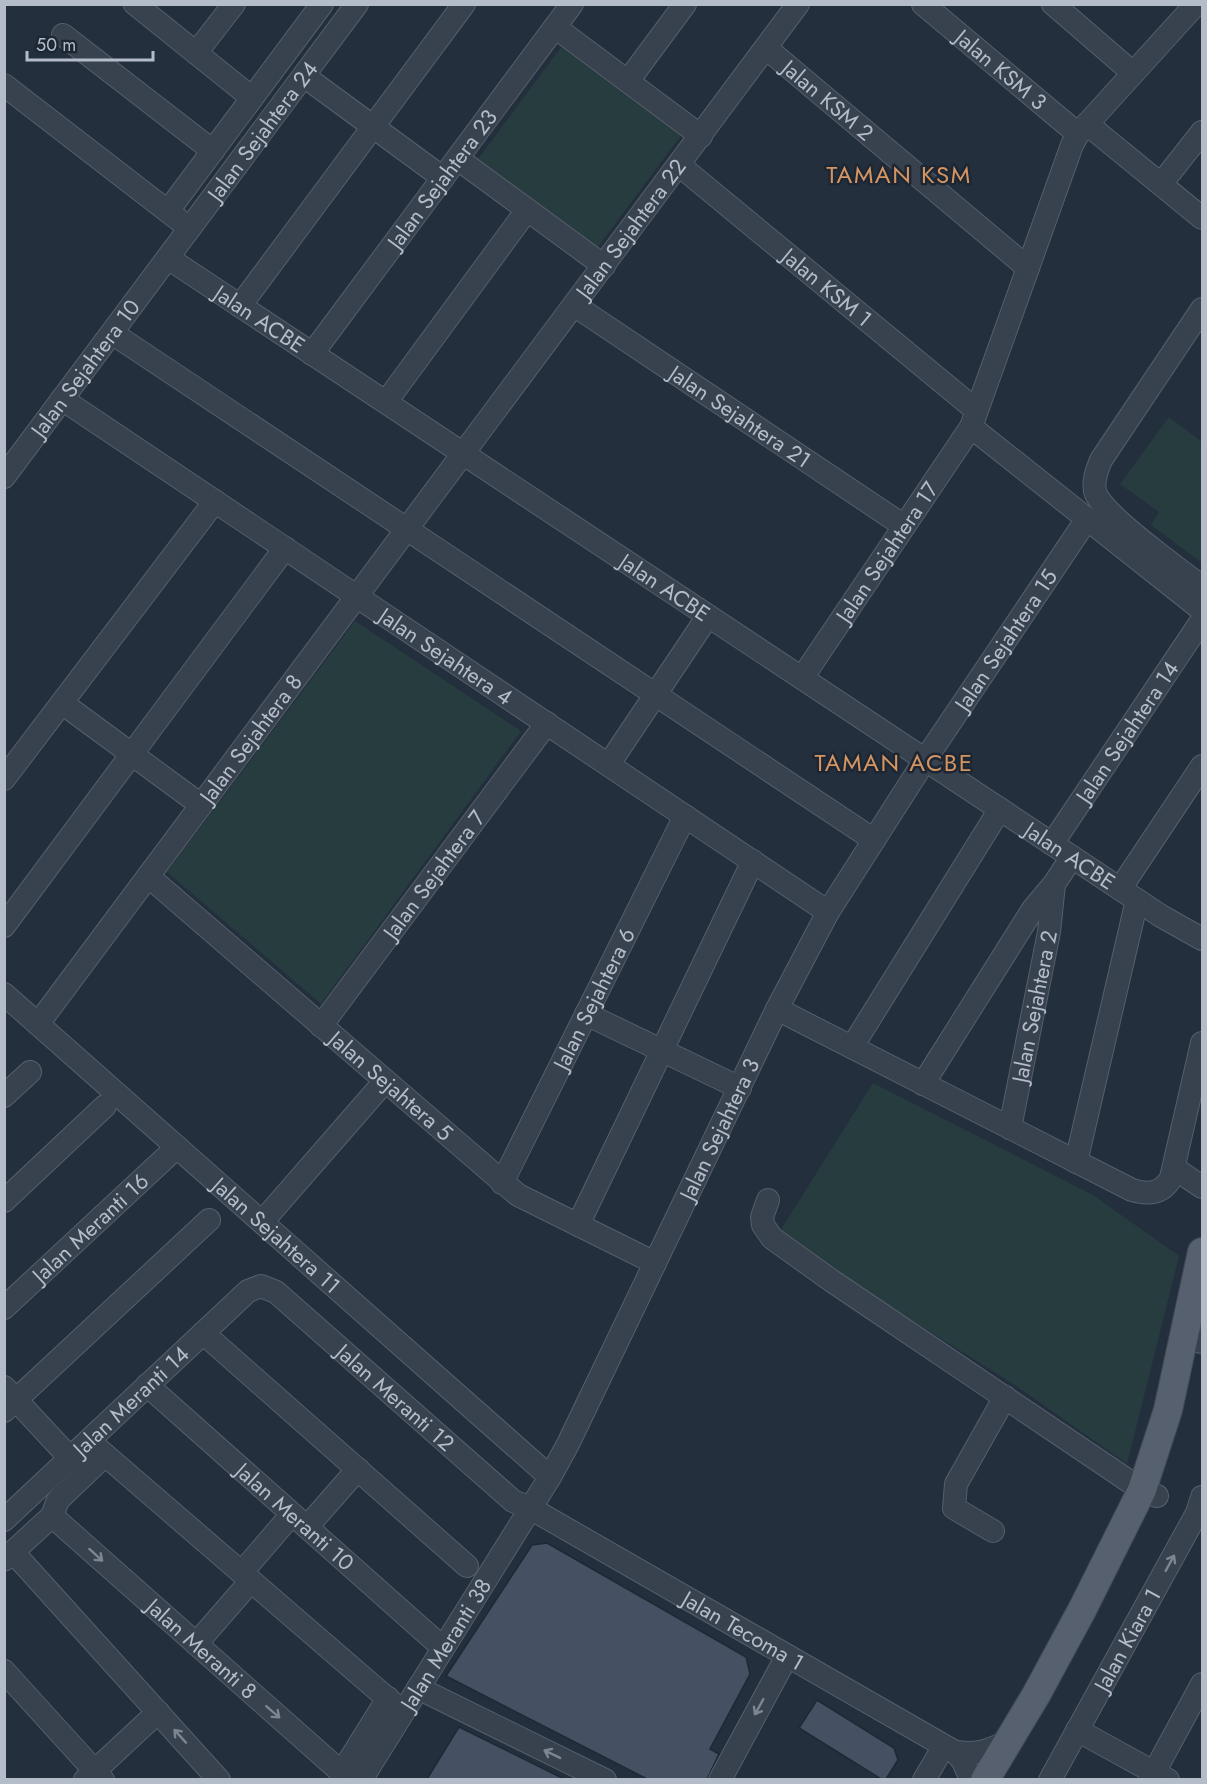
<svg xmlns="http://www.w3.org/2000/svg" width="1207" height="1784" font-family="Jost,sans-serif">
  <style>
    .green { fill: #263c3f }
    .building { fill: #455162; stroke: #1f2835; stroke-width: 1.5 }
    .lines { fill: none; stroke-linecap: round; stroke-linejoin: round }
    .minor-casing { stroke: #565f6c; stroke-width: 24 }
    .major-casing { stroke: #414a57; stroke-width: 30 }
    .minor { stroke: #38414e; stroke-width: 22 }
    .major { stroke: #56606e; stroke-width: 28 }
    .oneway { stroke: #7c8592 }
    .labels { text-anchor: middle; dominant-baseline: central; stroke-width: 5; stroke-linejoin: round; paint-order: stroke }
    .street-label { font-size: 22px; fill: #b4bcc9; stroke: #1d2633 }
    .neighbourhood-label { font-size: 24px; letter-spacing: 1.5px; fill: #d59563; stroke: #1d2633 }
  </style>
  <rect width="100%" height="100%" fill="#242f3e"/>
  <!-- green -->
  <g class="green">
    <path d="M562,46L682,134L597,248L478,159Z"/>
    <path d="M1169,417L1202,442V563L1151,525L1159,512L1120,484Z"/>
    <path d="M355,621L521,731L321,1004L167,872Z"/>
    <path d="M873,1083L1093,1195L1179,1256L1127,1464L1015,1385L777,1236Z"/>
  </g>
  <!-- building -->
  <g class="building">
    <path d="M547,1543L746,1657L750,1674L710,1749L719,1754L707,1779H647L446,1676L532,1545Z"/>
    <path d="M817,1700L894,1748L898,1760L886,1779H881L799,1728Z"/>
    <path d="M459,1727L564,1779H427Z"/>
  </g>
  <g class="lines">
    <!-- minor casing -->
    <g class="minor-casing">
      <g id="minor">
        <path d="M135,4L252,98"/>
        <path id="s1" d="M923,4L1078,134"/>
        <path d="M1053,4L1133,73"/>
        <path d="M555,27L701,136"/>
        <path d="M63,35L213,151"/>
        <path id="s2" d="M766,48L1028,268"/>
        <path d="M196,53L234,4"/>
        <path d="M304,76L443,178"/>
        <path d="M628,81L685,4"/>
        <path d="M4,85L179,220"/>
        <path d="M1087,124L1202,218"/>
        <path d="M458,159L604,266"/>
        <path id="s3" d="M679,165L976,410"/>
        <path d="M1161,184L1202,132"/>
        <path d="M168,211L322,4"/>
        <path id="s4" d="M168,258L1161,916L1202,939"/>
        <path id="s5" d="M574,305L904,526"/>
        <path d="M240,306L464,4"/>
        <path d="M1202,309L1101,460C1097,470 1093,480 1095,491C1101,515 1180,569 1202,587"/>
        <path d="M112,333L874,840"/>
        <path id="s6" d="M312,354L572,4"/>
        <path id="s7" d="M62,399L828,912"/>
        <path d="M386,402L527,210"/>
        <path d="M971,427L1202,610"/>
        <path id="s8" d="M4,477L357,4"/>
        <path id="s9" d="M802,678L971,427L1072,145L1078,134L1196,4"/>
        <path d="M62,703L201,805"/>
        <path d="M609,764L708,616"/>
        <path d="M4,779L215,501"/>
        <path id="s10" d="M1052,844L1202,620"/>
        <path id="s11" d="M148,876L518,1195L655,1263"/>
        <path d="M1120,889L1202,766"/>
        <path d="M4,926L285,548"/>
        <path id="s12" d="M4,994L550,1477"/>
        <path d="M777,1009L1132,1190C1149,1195 1162,1194 1171,1178L1202,1043"/>
        <path d="M586,1014L740,1088"/>
        <path id="s13" d="M38,1024L798,4"/>
        <path id="s14" d="M321,1026L547,723"/>
        <path d="M852,1047L1000,809"/>
        <path d="M923,1084L1033,909L1054,884L1072,857"/>
        <path d="M4,1096L30,1072"/>
        <path id="s15" d="M1010,1128L1049,932L1054,884"/>
        <path d="M1076,1162L1137,900"/>
        <path d="M1174,1168L1202,1187"/>
        <path id="s16" d="M502,1183L685,816"/>
        <path d="M768,1200L762,1217L763,1225L772,1238L832,1281L1142,1490L1157,1496"/>
        <path d="M4,1201L105,1106"/>
        <path d="M262,1222L385,1081"/>
        <path d="M578,1225L753,861"/>
        <path id="s17" d="M4,1308L177,1147"/>
        <path d="M203,1333L467,1566"/>
        <path d="M1184,1338L1202,1342"/>
        <path id="s18" d="M147,1385L443,1648"/>
        <path d="M4,1387L70,1458"/>
        <path d="M4,1411L209,1220"/>
        <path d="M89,1441L403,1712"/>
        <path id="s19" d="M52,1516L350,1780"/>
        <path id="s20" d="M4,1520L248,1291L261,1286L276,1292L513,1501L530,1508L955,1752L963,1761L971,1780"/>
        <path d="M307,1527L358,1469"/>
        <path d="M993,1531L954,1508L956,1484L1005,1397"/>
        <path d="M13,1552L219,1780"/>
        <path d="M4,1560L52,1516L58,1500L105,1455"/>
        <path d="M242,1572L292,1514"/>
        <path d="M196,1644L251,1581"/>
        <path d="M4,1671L103,1780"/>
        <path d="M418,1688L605,1780"/>
        <path d="M1077,1730L1168,1780"/>
        <path d="M955,1752C976,1755 989,1751 1008,1741"/>
        <path d="M342,1772L388,1698"/>
        <path d="M85,1780L158,1712"/>
        <path id="s21" d="M361,1780L550,1477L568,1444L777,1009L828,912L925,760L1087,519"/>
        <path d="M720,1780L787,1656"/>
        <path d="M924,1780L944,1746"/>
        <path id="s22" d="M1050,1780L1197,1513L1202,1497"/>
        <path d="M1150,1780L1202,1684"/>
      </g>
    </g>
    <!-- major casing -->
    <g class="major-casing">
      <path id="major" d="M985,1780L1036,1695L1082,1610L1142,1490L1168,1410L1202,1252"/>
    </g>
    <!-- minor -->
    <use href="#minor" class="minor"/>
    <!-- major -->
    <use href="#major" class="major"/>
  </g>
  <!-- one-way arrows -->
  <defs><path id="oneway-shaft" d="M-6 0H5M1.5-3L5.5 0L1.5 3" fill="none" stroke-width="1.6" stroke-linecap="round" stroke-linejoin="round" transform="scale(1.5)"/></defs>
  <g class="oneway">
    <use href="#oneway-shaft" transform="translate(96 1555) rotate(42)"/>
    <use href="#oneway-shaft" transform="translate(1170 1563) rotate(-61)"/>
    <use href="#oneway-shaft" transform="translate(759 1707) rotate(119)"/>
    <use href="#oneway-shaft" transform="translate(273 1712) rotate(41)"/>
    <use href="#oneway-shaft" transform="translate(180 1736) rotate(-132)"/>
    <use href="#oneway-shaft" transform="translate(552 1754) rotate(-154)"/>
  </g>
  <g class="labels">
    <!-- street labels -->
    <g class="street-label">
      <text stroke="none"><textPath href="#s1" startOffset="102">Jalan KSM 3</textPath></text>
      <text stroke="none"><textPath href="#s2" startOffset="81">Jalan KSM 2</textPath></text>
      <text stroke="none"><textPath href="#s8" startOffset="432">Jalan Sejahtera 24</textPath></text>
      <text stroke="none"><textPath href="#s6" startOffset="218">Jalan Sejahtera 23</textPath></text>
      <text stroke="none"><textPath href="#s13" startOffset="992">Jalan Sejahtera 22</textPath></text>
      <text stroke="none"><textPath href="#s3" startOffset="192">Jalan KSM 1</textPath></text>
      <text stroke="none"><textPath href="#s4" startOffset="110">Jalan ACBE</textPath></text>
      <text stroke="none"><textPath href="#s8" startOffset="136">Jalan Sejahtera 10</textPath></text>
      <text stroke="none"><textPath href="#s5" startOffset="200">Jalan Sejahtera 21</textPath></text>
      <text stroke="none"><textPath href="#s9" startOffset="152">Jalan Sejahtera 17</textPath></text>
      <text stroke="none"><textPath href="#s4" startOffset="596">Jalan ACBE</textPath></text>
      <text stroke="none"><textPath href="#s21" startOffset="1312">Jalan Sejahtera 15</textPath></text>
      <text stroke="none"><textPath href="#s7" startOffset="462">Jalan Sejahtera 4</textPath></text>
      <text stroke="none"><textPath href="#s10" startOffset="135">Jalan Sejahtera 14</textPath></text>
      <text stroke="none"><textPath href="#s13" startOffset="356">Jalan Sejahtera 8</textPath></text>
      <text stroke="none"><textPath href="#s4" startOffset="1082">Jalan ACBE</textPath></text>
      <text stroke="none"><textPath href="#s14" startOffset="189">Jalan Sejahtera 7</textPath></text>
      <text stroke="none"><textPath href="#s16" startOffset="206">Jalan Sejahtera 6</textPath></text>
      <text stroke="none"><textPath href="#s15" startOffset="124">Jalan Sejahtera 2</textPath></text>
      <text stroke="none"><textPath href="#s11" startOffset="321">Jalan Sejahtera 5</textPath></text>
      <text stroke="none"><textPath href="#s21" startOffset="744">Jalan Sejahtera 3</textPath></text>
      <text stroke="none"><textPath href="#s17" startOffset="118">Jalan Meranti 16</textPath></text>
      <text stroke="none"><textPath href="#s12" startOffset="364">Jalan Sejahtera 11</textPath></text>
      <text stroke="none"><textPath href="#s20" startOffset="524">Jalan Meranti 12</textPath></text>
      <text stroke="none"><textPath href="#s20" startOffset="174">Jalan Meranti 14</textPath></text>
      <text stroke="none"><textPath href="#s18" startOffset="198">Jalan Meranti 10</textPath></text>
      <text stroke="none"><textPath href="#s20" startOffset="945">Jalan Tecoma 1</textPath></text>
      <text stroke="none"><textPath href="#s22" startOffset="160">Jalan Kiara 1</textPath></text>
      <text stroke="none"><textPath href="#s21" startOffset="160">Jalan Meranti 38</textPath></text>
      <text stroke="none"><textPath href="#s19" startOffset="200">Jalan Meranti 8</textPath></text>
    </g>
    <!-- neighbourhood labels -->
    <g class="neighbourhood-label">
      <text x="899" y="174">TAMAN KSM</text>
      <text x="894" y="762">TAMAN ACBE</text>
    </g>
  </g>
  <!-- border -->
  <rect width="1207" height="1784" fill="none" stroke="#b4bcc9" stroke-width="12"/>
  <!-- scale -->
  <path d="M27 51v9h126v-9" fill="none" stroke="#b4bcc9" stroke-width="3"/>
  <text x="36" y="51" font-size="18" fill="#b4bcc9" stroke="#1d2633" stroke-width="4.5" paint-order="stroke">50 m</text>
</svg>
